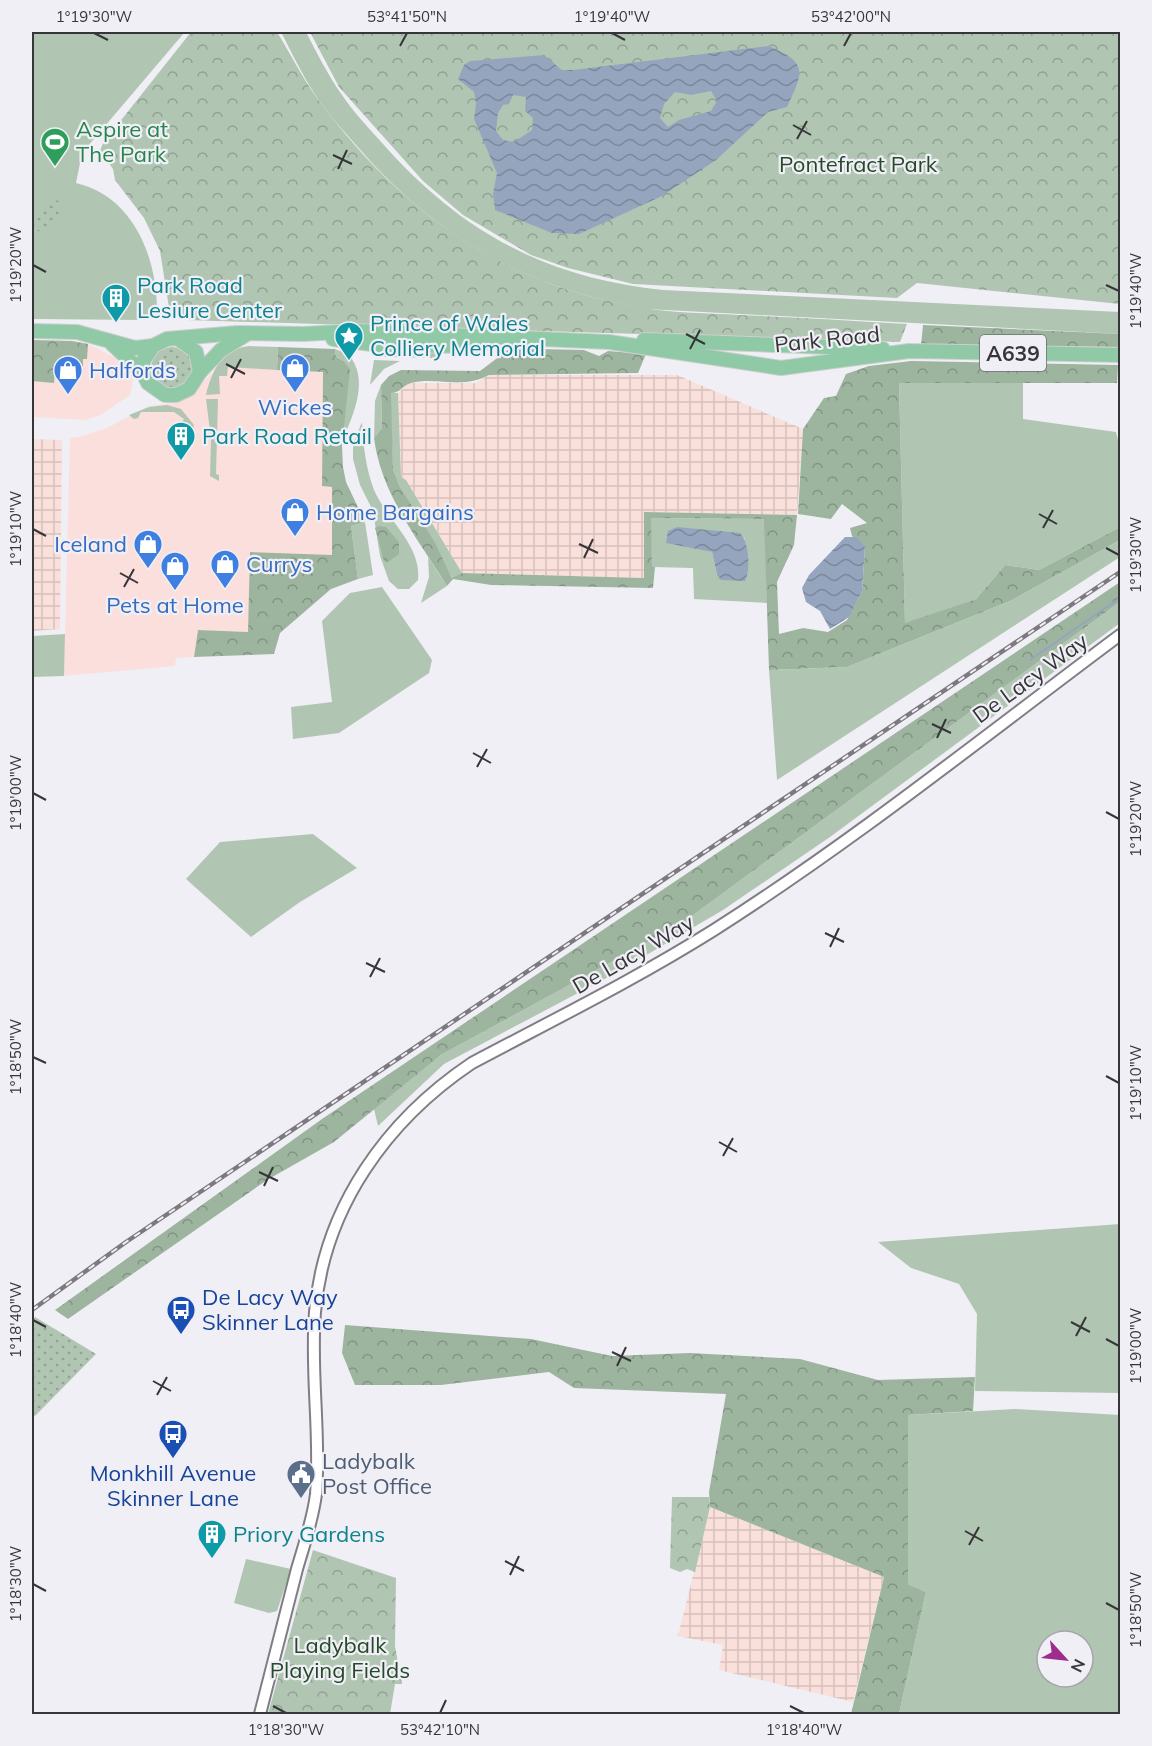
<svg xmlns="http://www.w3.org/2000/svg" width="1152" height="1746" font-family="Mulish,sans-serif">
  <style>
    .commercial { fill: #fadfdc }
    .industrial { fill: url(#industrial-grid) }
    .grass { fill: #b0c6b2; fill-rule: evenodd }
    .forest { fill: url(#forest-crowns) }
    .park { fill: url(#park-crowns) }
    .garden { fill: url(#garden-dots) }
    .water { fill: url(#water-waves); fill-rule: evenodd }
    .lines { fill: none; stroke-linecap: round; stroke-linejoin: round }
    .stream { stroke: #96a5be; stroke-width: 2 }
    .minor-casing { stroke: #807e84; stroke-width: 14 }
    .major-casing { stroke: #cfcfcf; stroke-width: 16 }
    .minor { stroke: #fff; stroke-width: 10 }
    .major { stroke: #8fc9a6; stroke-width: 14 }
    .rail-casing { stroke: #7c7a7f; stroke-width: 4.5 }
    .rail { stroke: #f1eff6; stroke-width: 2; stroke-dasharray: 7; stroke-linecap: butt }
    .ticks { fill: none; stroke: #363538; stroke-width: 2 }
    .labels { text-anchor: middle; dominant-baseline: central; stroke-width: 4.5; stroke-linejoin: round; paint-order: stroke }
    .shield { fill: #f1eff6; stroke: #6e6d71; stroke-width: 1.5 }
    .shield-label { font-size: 21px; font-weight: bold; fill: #363538 }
    .leisure-label { font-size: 22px; fill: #27864d; stroke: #f1eff6; text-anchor: start }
    .park-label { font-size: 22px; fill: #244a29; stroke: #f1eff6 }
    .culture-label { font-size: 22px; fill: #0d838f; stroke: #f1eff6; text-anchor: start }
    .street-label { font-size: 22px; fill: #363538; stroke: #f1eff6 }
    .shop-label { font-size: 22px; fill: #366cbe; stroke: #f1eff6; text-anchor: start }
    .transit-label { font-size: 22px; fill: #164399; stroke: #f1eff6; text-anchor: start }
    .service-label { font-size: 22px; fill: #4e5e75; stroke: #f1eff6; text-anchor: start }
    .neatline { fill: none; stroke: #363538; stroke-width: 2 }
    .ticks-label { font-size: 15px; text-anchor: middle; fill: #363538 }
  </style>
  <defs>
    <pattern id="industrial-grid" width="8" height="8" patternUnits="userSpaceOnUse" patternTransform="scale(1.5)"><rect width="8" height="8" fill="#fae0da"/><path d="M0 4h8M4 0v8" fill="none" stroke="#d7c1bc"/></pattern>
    <pattern id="forest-crowns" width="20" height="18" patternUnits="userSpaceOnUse" patternTransform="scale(1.5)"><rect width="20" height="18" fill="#9db59f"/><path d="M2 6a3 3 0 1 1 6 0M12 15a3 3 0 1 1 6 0" fill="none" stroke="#819483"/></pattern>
    <pattern id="park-crowns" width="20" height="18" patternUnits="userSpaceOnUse" patternTransform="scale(1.5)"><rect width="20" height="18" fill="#b0c6b2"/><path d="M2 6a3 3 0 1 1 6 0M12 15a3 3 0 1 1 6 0" fill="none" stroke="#90a292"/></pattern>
    <pattern id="garden-dots" width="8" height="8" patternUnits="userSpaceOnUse" patternTransform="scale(1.5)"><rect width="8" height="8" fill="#b0c6b2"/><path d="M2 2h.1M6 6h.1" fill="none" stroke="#90a292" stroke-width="1.8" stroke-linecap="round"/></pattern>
    <pattern id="water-waves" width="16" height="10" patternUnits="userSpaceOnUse" patternTransform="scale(1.5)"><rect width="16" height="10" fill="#96a5be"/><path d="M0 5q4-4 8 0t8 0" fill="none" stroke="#7b879b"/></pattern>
  </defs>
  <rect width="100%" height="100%" fill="#f1eff6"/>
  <!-- commercial -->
  <g class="commercial">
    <path d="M32,340L72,341L88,344L114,357L130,373L133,380L130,395L102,414L86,420L32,417Z"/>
    <path d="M228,367L323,372L322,486L332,487V555L248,632L198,630L194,657L176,658L175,666L64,676L70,438L83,436L107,428L149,406L172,403L193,392L213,372Z"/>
  </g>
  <!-- industrial -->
  <g class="industrial">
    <path d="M489,375H677L803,429L797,515L644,512V578L462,573L406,480L401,477L398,393L409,383H476Z"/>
    <path d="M32,439L62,440L60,629L32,631Z"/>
    <path d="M710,1507L884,1577L853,1702L719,1670L723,1645L678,1636Z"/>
  </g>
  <!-- grass -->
  <g class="grass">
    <path d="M32,32L184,33L82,153L76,183C132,196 156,254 157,308L144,320L32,319Z"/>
    <path d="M281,32H306C317,53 328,75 342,95C354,113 369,128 383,144C461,232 546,278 663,290L1120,312V334L647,309C526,288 437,239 356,145C342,129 327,113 316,96C302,75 292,53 281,32Z"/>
    <path d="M249,346L278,347L277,370L228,367L227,376H219L220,394L206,395C212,370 222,349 249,346Z"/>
    <path d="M335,349L348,354C370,378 354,414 342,441L349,370L344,361L336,357Z"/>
    <path d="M377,349L419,350L438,354V358L385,357L376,352Z"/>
    <path d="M374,360L400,361L384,369L370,385Z"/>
    <path d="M899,383H1023V419L1116,432L1120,448V527L1039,570L1005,565L976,599L905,624Z"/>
    <path d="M381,385L382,428L374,438L375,401Z"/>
    <path d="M390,393H398L401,477L406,480L462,573L453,579L400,487L393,469Z"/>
    <path d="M206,399H218L216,474L219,475V481L210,476L211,439Z"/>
    <path d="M167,405L181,409L194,425L192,432H190V425L181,424L184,419L174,412H141L138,418L134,419L129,415L149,407Z"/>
    <path d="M362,422C363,445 366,469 374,490C387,520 422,546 418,580L409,589H398L389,581L380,556L373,511L360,485L353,459V444Z"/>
    <path d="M650,518L765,519L767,603L694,599L693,568L652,567ZM745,538L717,575L712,552L700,549Z"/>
    <path d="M365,522L373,575L358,579L351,526Z"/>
    <path d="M1120,540V557L777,780L769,670L847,667L1010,601Z"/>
    <path d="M428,557L447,586L421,603L429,577Z"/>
    <path d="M382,587L432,660L429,673L339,733L293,739L291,707L332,702L322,621L350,593Z"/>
    <path d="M1120,602V623L830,837L723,910L614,974L444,1064L378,1126L374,1109L441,1055L681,924Z"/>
    <path d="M65,634L64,676L32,677V636Z"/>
    <path d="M313,834L357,868L300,902L251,937L186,879L220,842Z"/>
    <path d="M1120,1224V1393L975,1391L977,1314L959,1284L911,1268L878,1242Z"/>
    <path d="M1015,1409L1120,1415V1714H899L926,1592L908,1584V1415ZM1047,1641H1083V1677H1047Z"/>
    <path d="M246,1559L291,1569L277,1611L269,1613L234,1603Z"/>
  </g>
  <!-- forest -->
  <g class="forest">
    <path d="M923,325L1120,334V347L921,345Z"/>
    <path d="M32,340L72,341L88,344L87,359H83V366H55L54,383L32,381Z"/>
    <path d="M278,347L335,349L336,357L344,361L350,370L342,446L343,467L346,482L365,522L351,526L358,579L331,589L280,633L274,654L194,657L198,630L248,632L250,552L332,555V487L322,486L323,372L277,370Z"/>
    <path d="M538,349L584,350L599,356L608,351L646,354L638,373L489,375C462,390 437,376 411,383C402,386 400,393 391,393L393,469L400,487L434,541L452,578L462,573L644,578V512L797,515L794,545L777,582L779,634L803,628L828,632L847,620L862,591L865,547L852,536L850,528L867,523L842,504L831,519L798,514L803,429L824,398L836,396L846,374L869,366L911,361L1118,365L1117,383H899L905,623L976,599L1005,565L1039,570L1120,527V540L1010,601L847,667L769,670L764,519L651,518L652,567H655L653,588L491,585L453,579L447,586C418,539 381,494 374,438L382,428L381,385L389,376L401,370L480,371L508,350Z"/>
    <path d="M378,526L386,527L399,542V554L388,562L384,561L375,528Z"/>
    <path d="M1120,582V602L681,924L441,1055L334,1142L267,1180L68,1319L55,1310L322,1119Z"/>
    <path d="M345,1325L531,1339L612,1356L690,1353L800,1359L878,1380L975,1377L973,1411L908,1415V1584L926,1592L899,1714H851L884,1577L710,1507L709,1492L726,1394L574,1388L549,1372L441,1385H355L342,1353Z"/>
  </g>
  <!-- park -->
  <g class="park">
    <path d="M191,32H277C290,53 302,77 317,98C401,212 502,285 644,308C675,313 707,313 739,315C795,317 851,321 907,324L900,342L185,320L170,314L160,251L144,218L115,180L113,169L100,151L103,143Z"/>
    <path d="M310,32H1120V304L917,283L897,298L633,284L568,268L531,255L463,215L423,181L339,87Z"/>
    <path d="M672,1497H709L710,1507L695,1572L687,1569L680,1572L670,1568Z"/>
    <path d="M313,1550L396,1578L395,1646L402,1684H395L390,1714H268Z"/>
  </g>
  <!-- garden -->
  <g class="garden">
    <path d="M58,200L66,215L32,235V216Z"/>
    <circle cx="172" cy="368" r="21"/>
    <path d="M35,1317L96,1354L36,1415L32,1417V1321Z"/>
  </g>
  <!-- water -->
  <g class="water">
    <path d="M769,46C808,63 804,71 787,107L768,112L716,160L662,196L579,234L552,233L495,210L493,194L497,173L474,119L476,103L474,92L458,79L464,65L470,61L544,55L562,70H573ZM711,91L717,101L711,111L679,120L668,127L660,118L664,104L675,92L691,95ZM513,95L526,97L525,111L533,118L532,130L514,142L503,140L496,131L498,113L503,105L509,104Z"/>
    <path d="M677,527L740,533C749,542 751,570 745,581L721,580L717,575L712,552L666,543L668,531Z"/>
    <path d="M845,537H857L865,547L862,591L849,617L830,629L820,611L806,602L802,588L809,575Z"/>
  </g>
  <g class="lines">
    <!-- stream -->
    <path class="stream" d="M1030,660L1120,598"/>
    <!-- minor casing -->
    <g class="minor-casing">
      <path id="minor" d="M260,1714C272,1666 285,1617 297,1569C304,1545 313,1519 316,1494C321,1434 310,1373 315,1312C324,1207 387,1120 472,1063C553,1020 636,979 714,930C854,841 987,734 1120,635"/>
    </g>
    <!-- major casing -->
    <g class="major-casing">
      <g id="major">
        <path d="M32,331L77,332L135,348L153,346"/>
        <path d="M333,339L379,345L481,346"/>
        <path d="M180,340L196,352L200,372L189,389L176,395H165L148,383L143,373V361L153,346L167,339L237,333L304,334L356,331L609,342L781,368L909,351L1120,355"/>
        <path d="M644,340L883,349"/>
        <path d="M112,344L143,373"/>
        <path d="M200,372L221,350L247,334"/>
      </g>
    </g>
    <!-- minor -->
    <use href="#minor" class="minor"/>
    <!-- major -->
    <use href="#major" class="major"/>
    <!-- rail casing -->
    <g class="rail-casing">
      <path id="rail" d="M32,1310L126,1242L1120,572"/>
    </g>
    <!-- rail -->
    <use href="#rail" class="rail"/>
  </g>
  <!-- ticks -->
  <path class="ticks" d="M94,33L108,40M612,33L625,40M400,46L407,33M844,46L851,33M793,125L811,135M797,139L807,121M333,155L352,164M338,169L347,150M33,265L46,272M1106,285L1119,291M686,334L705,344M690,349L700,330M226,364L245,374M231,378L241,359M1039,514L1057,524M1043,528L1053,510M33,529L46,536M579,544L598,553M1106,548L1119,555M584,558L593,539M120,573L138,583M124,587L134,569M932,724L951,733M937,738L946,719M473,753L491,763M477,767L487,749M33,793L46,800M1106,812L1119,819M825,933L844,942M830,947L839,928M366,963L385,972M370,977L380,958M33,1057L46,1063M1106,1076L1119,1083M719,1142L737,1152M723,1156L733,1138M259,1172L278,1181M264,1186L273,1167M33,1320L46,1327M1071,1322L1090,1332M1076,1336L1086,1317M1106,1339L1119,1346M612,1352L631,1361M617,1366L626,1347M153,1381L171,1391M157,1395L167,1377M965,1531L983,1541M969,1545L979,1527M505,1561L524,1571M510,1575L519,1556M33,1584L46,1591M1106,1603L1119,1610M273,1706L286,1713M790,1706L804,1713M440,1713L446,1700"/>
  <!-- icons -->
  <defs>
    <g id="stadium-pin" transform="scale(1.5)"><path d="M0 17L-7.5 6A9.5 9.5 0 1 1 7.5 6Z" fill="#2e9e5b" stroke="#f1eff6"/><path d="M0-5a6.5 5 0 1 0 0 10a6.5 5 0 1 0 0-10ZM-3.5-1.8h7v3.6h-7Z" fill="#fff"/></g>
    <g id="building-pin" transform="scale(1.5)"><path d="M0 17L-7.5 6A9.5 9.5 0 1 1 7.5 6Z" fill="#0f9aa8" stroke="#f1eff6"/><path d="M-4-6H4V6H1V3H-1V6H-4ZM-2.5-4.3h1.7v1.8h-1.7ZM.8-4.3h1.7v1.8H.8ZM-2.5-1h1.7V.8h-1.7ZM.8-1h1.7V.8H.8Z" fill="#fff"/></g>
    <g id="sight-pin" transform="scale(1.5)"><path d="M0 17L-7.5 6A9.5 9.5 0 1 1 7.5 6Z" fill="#0f9aa8" stroke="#f1eff6"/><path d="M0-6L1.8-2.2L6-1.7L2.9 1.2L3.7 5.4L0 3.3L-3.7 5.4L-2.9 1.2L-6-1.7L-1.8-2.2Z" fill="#fff"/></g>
    <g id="shop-pin" transform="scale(1.5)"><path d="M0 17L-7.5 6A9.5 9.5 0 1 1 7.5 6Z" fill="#3f7fe0" stroke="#f1eff6"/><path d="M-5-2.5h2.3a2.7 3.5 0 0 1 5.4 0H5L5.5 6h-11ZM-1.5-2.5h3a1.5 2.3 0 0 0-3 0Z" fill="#fff"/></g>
    <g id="bus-pin" transform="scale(1.5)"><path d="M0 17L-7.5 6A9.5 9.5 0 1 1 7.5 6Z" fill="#1a4fb4" stroke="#f1eff6"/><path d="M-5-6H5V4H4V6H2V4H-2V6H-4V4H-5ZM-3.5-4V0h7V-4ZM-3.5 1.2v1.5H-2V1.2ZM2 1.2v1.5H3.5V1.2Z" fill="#fff"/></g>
    <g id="civic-pin" transform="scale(1.5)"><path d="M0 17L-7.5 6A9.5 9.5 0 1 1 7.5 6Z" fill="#5c6f8a" stroke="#f1eff6"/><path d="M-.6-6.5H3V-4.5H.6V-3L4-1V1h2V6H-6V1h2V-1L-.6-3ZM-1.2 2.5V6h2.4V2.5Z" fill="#fff"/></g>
  </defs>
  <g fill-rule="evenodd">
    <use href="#stadium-pin" x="55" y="142"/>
    <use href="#building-pin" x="116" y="298"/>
    <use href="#sight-pin" x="349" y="336"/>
    <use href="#shop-pin" x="295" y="368"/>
    <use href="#shop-pin" x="68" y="370"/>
    <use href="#building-pin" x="181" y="436"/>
    <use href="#shop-pin" x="295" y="512"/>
    <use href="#shop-pin" x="148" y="544"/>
    <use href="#shop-pin" x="225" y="564"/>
    <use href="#shop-pin" x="175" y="566"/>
    <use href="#bus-pin" x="181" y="1310"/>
    <use href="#bus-pin" x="173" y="1434"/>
    <use href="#civic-pin" x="301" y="1474"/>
    <use href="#building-pin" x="212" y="1534"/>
  </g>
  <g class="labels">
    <!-- shield labels -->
    <rect class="shield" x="980" y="335" width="66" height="36" rx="4.5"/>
    <g class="shield-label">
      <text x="1013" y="353">A639</text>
    </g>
    <!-- leisure labels -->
    <g class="leisure-label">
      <text x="76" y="129">Aspire at<tspan x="76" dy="25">The Park</tspan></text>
    </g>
    <!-- park labels -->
    <g class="park-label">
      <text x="858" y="164">Pontefract Park</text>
      <text x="340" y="1645">Ladybalk<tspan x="340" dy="25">Playing Fields</tspan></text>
    </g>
    <!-- culture labels -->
    <g class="culture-label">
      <text x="137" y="285">Park Road<tspan x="137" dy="25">Lesiure Center</tspan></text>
      <text x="370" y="323">Prince of Wales<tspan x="370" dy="25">Colliery Memorial</tspan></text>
      <text x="202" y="436">Park Road Retail</text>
      <text x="233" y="1534">Priory Gardens</text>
    </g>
    <!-- street labels -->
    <g class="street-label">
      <text transform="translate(827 339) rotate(-6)">Park Road</text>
      <text transform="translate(1030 678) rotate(-36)">De Lacy Way</text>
      <text transform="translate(633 954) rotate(-30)">De Lacy Way</text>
    </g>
    <!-- shop labels -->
    <g class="shop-label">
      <text x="89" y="370">Halfords</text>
      <text x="295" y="407" text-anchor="middle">Wickes</text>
      <text x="316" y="512">Home Bargains</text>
      <text x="127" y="544" text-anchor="end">Iceland</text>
      <text x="246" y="564">Currys</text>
      <text x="175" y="605" text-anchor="middle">Pets at Home</text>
    </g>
    <!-- transit labels -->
    <g class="transit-label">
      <text x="202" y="1297">De Lacy Way<tspan x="202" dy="25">Skinner Lane</tspan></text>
      <text x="173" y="1473" text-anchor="middle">Monkhill Avenue<tspan x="173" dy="25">Skinner Lane</tspan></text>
    </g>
    <!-- service labels -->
    <g class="service-label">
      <text x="322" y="1461">Ladybalk<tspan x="322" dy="25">Post Office</tspan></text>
    </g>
  </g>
  <!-- border -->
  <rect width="1152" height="1746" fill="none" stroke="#f1eff6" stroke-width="66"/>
  <!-- north arrow -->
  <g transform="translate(1065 1659) rotate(117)"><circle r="28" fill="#f1eff6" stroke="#a6a5aa" stroke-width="1.5"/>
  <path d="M0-4.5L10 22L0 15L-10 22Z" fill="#9c2d8c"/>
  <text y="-9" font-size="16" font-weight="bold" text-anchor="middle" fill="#363538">N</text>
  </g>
  <rect x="33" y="33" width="1086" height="1680" class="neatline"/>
  <g class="ticks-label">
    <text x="94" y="22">1°19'30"W</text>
    <text x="407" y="22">53°41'50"N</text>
    <text x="612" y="22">1°19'40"W</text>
    <text x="851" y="22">53°42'00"N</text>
    <text transform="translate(16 265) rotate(-90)" y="5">1°19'20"W</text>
    <text transform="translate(1136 291) rotate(-90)" y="5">1°19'40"W</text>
    <text transform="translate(16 529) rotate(-90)" y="5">1°19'10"W</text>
    <text transform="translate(1136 555) rotate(-90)" y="5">1°19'30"W</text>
    <text transform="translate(16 793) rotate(-90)" y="5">1°19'00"W</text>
    <text transform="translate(1136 819) rotate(-90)" y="5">1°19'20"W</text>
    <text transform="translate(16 1057) rotate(-90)" y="5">1°18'50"W</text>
    <text transform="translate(1136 1083) rotate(-90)" y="5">1°19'10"W</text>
    <text transform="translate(16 1320) rotate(-90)" y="5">1°18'40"W</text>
    <text transform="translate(1136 1346) rotate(-90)" y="5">1°19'00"W</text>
    <text transform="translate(16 1584) rotate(-90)" y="5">1°18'30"W</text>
    <text transform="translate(1136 1610) rotate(-90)" y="5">1°18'50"W</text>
    <text x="286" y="1735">1°18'30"W</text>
    <text x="440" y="1735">53°42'10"N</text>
    <text x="804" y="1735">1°18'40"W</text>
  </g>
</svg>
